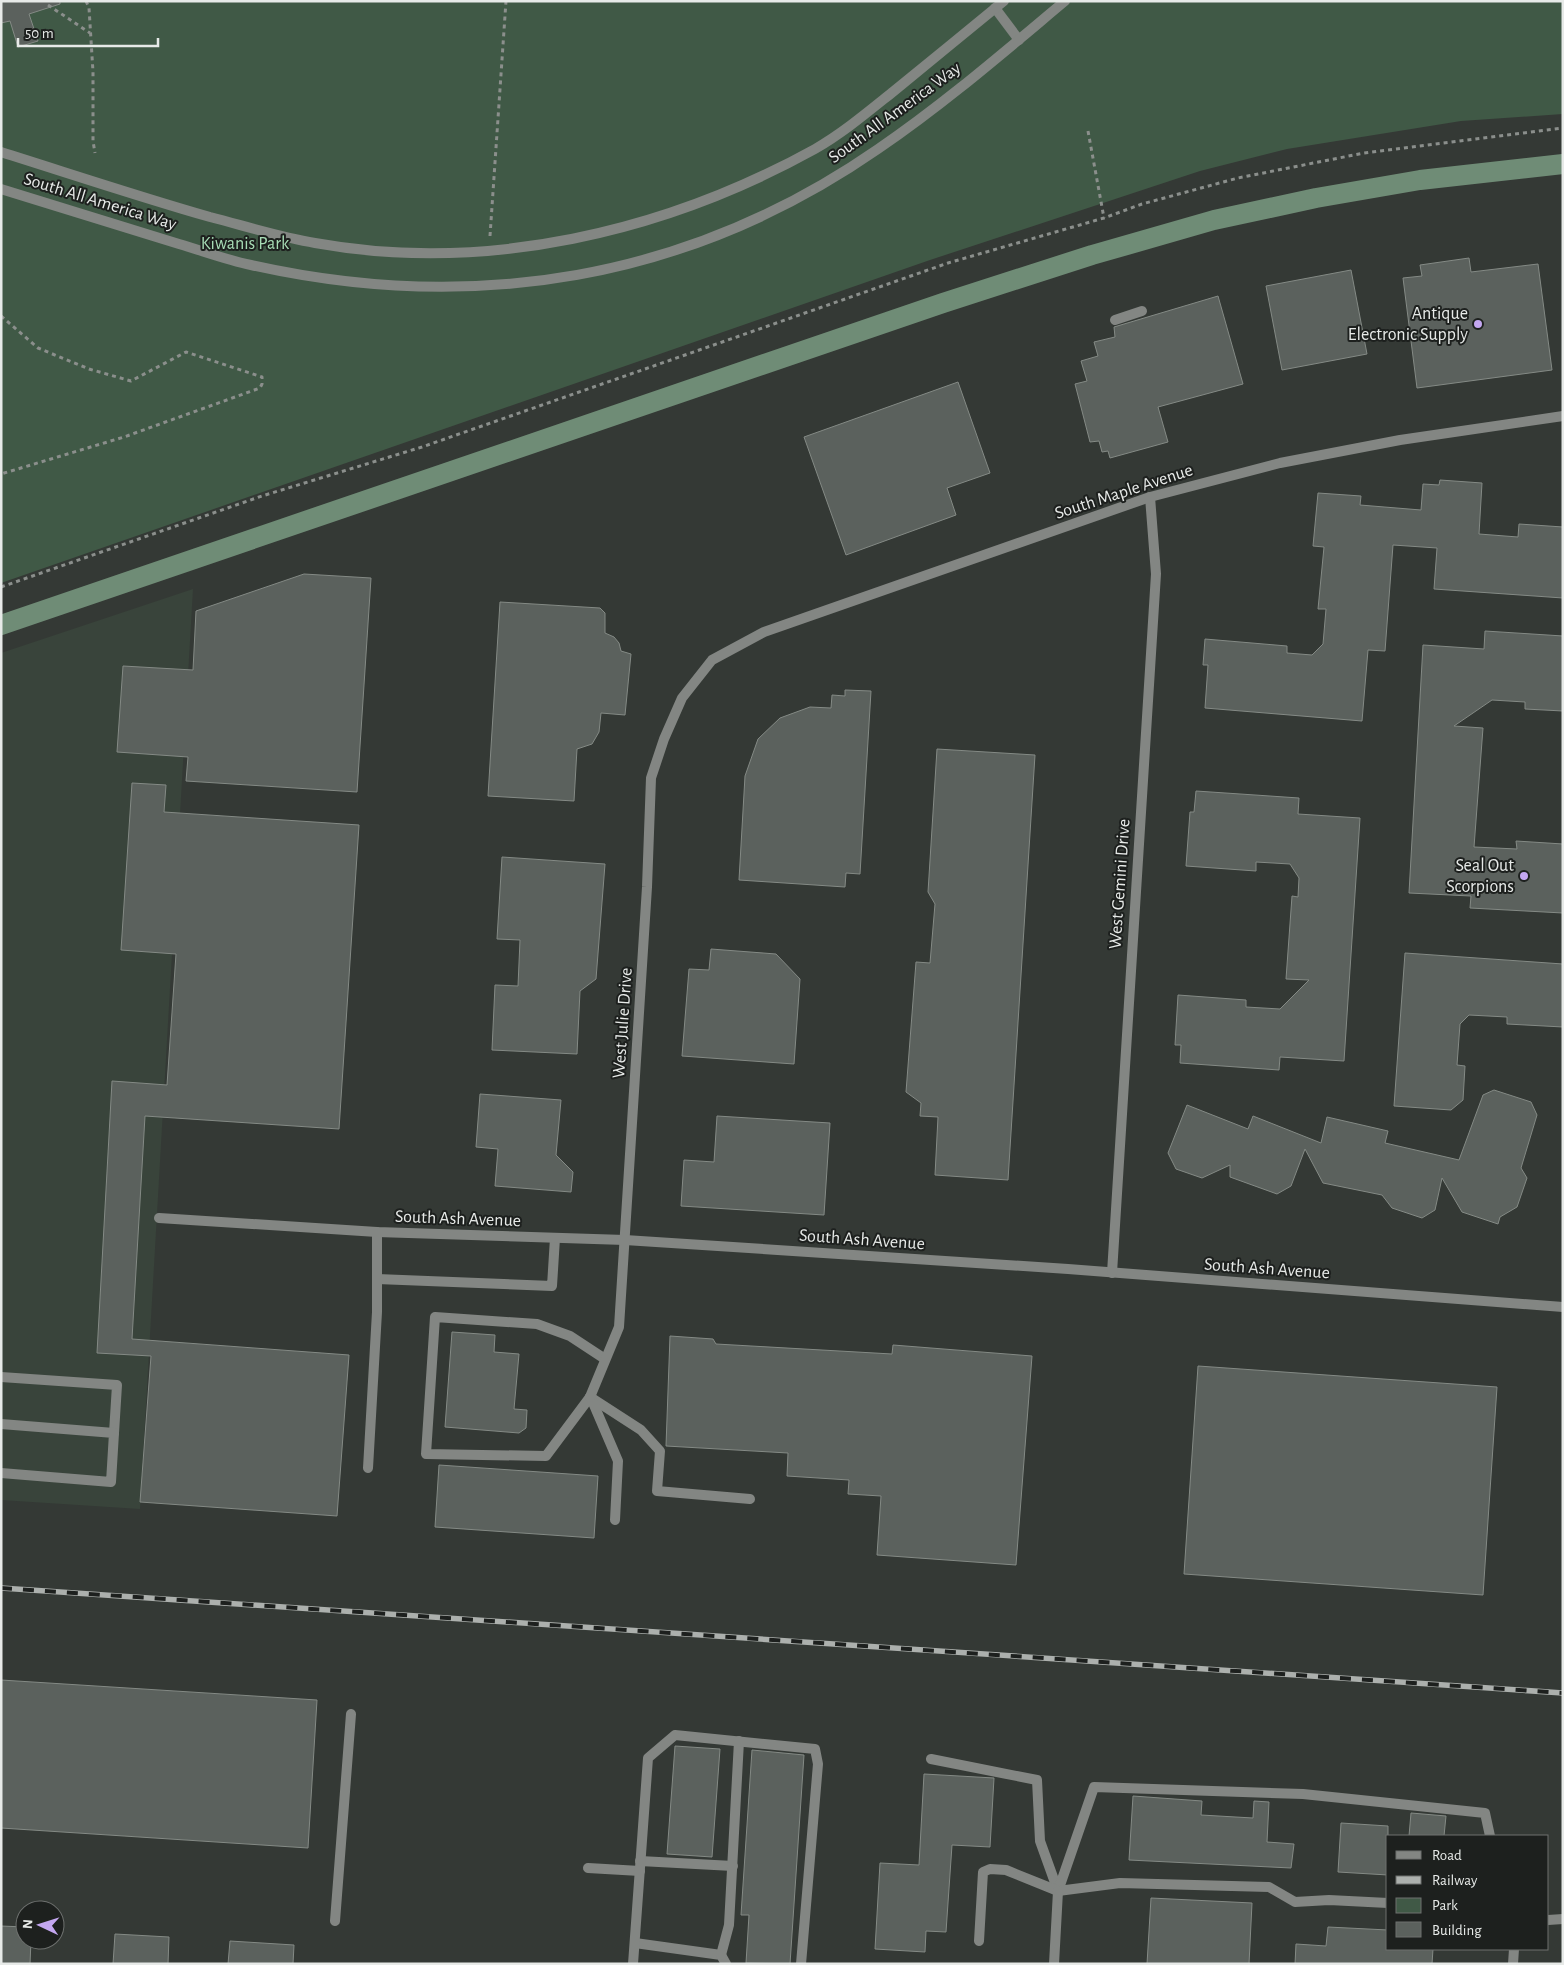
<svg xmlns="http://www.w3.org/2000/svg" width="1564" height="1965" font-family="'Alegreya Sans',sans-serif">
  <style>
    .built { fill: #39443b }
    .green { fill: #405946 }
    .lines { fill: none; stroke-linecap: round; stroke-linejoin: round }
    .canal { stroke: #6f8c76; stroke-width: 20 }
    .building { fill: #5b615d; stroke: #848a85 }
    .path { stroke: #8b8f8c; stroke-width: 3; stroke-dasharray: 4 4; stroke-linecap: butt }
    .service { stroke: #838683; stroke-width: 10 }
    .minor { stroke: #838683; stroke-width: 10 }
    .tertiary { stroke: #838683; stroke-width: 10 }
    .rail-casing { stroke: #acb0ad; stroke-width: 5.5 }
    .rail { stroke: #1d201e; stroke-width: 4; stroke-dasharray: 11; stroke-linecap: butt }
    .poi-dot { fill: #c4a7f1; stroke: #1d201e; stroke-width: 2 }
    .labels { text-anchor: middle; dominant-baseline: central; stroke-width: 4; stroke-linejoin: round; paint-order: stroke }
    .street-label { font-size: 18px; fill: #e7eae8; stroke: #1d201e }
    .park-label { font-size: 18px; fill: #a7dcb5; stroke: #1d201e }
    .poi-label { font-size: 18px; fill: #e7eae8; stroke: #1d201e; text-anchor: end }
  </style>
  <rect width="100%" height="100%" fill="#343935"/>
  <!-- built -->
  <path class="built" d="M193,589L140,1509L1,1500V653Z"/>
  <!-- green -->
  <path class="green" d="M1,1H1563V114L1461,121L1287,149L1200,171L930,260L1,583Z"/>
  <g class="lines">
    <!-- canal -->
    <path class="canal" d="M1,625L943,303L1092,255L1214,220L1316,198L1420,180L1563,164"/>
  </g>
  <!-- building -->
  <g class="building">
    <path d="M1,1H60V4L29,14L38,41L18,47L10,21L1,23Z"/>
    <path d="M1469,258L1471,272L1538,264L1552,370L1417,388L1403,278L1422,276L1420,265Z"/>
    <path d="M1351,270L1367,354L1282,370L1266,286Z"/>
    <path d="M1218,296L1243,384L1158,407L1168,442L1110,458L1108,451L1102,452L1099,441L1090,442L1075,384L1087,381L1081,361L1098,356L1094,342L1115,337L1114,327Z"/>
    <path d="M958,382L990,473L947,488L956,515L846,555L804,437Z"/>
    <path d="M1440,480L1482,483L1479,534L1518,537L1519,524L1563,527V598L1434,589L1437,548L1393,545L1385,651L1368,650L1362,721L1205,708L1208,665H1203L1205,639L1287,646V653L1312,655L1323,644L1326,609H1318L1324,547L1313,546L1318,493L1361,496L1360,505L1421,510L1423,484L1439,485Z"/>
    <path d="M304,574L371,578L357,792L186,781L188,757L117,752L123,666L193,670L196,611Z"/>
    <path d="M500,602L600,608L605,613V633L614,637L619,643L621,651L631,654L625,715L601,713L599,732L592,744L577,749L574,801L488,796Z"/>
    <path d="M1485,631L1563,636V711L1525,709V702L1492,700L1454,726L1483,728L1474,847L1517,849L1516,841L1563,844V913L1470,908L1471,896L1409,893L1423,645L1484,649Z"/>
    <path d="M845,690L871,691L860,874L846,873L845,887L739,880L745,776L758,739L780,718L810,707L831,708L832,695L845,696Z"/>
    <path d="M937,749L1035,755L1008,1180L935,1175L938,1117L920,1116L921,1103L906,1092L916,962L930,963L935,904L928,892Z"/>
    <path d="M132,783L166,785L164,812L359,825L339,1129L145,1116L132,1339L349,1355L337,1516L140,1502L151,1356L97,1353L112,1081L167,1085L176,954L121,950Z"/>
    <path d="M1196,791L1299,798L1298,814L1360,818L1344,1061L1280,1057L1279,1070L1180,1063L1181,1045H1175L1178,995L1246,1000V1007L1280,1009L1309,980L1286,979L1292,896L1298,897L1299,878L1290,864L1256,862V871L1186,866L1190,812H1194Z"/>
    <path d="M502,857L605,864L596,979L580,991L577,1054L492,1050L495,985L518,986L520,940L497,939Z"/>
    <path d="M711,949L776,954L800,979L794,1064L682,1056L689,969L709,970Z"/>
    <path d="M1405,953L1563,964V1027L1507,1024V1017L1469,1015L1460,1024L1457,1065L1465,1066L1463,1100L1451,1110L1394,1106Z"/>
    <path d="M1494,1090L1531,1102L1537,1115L1521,1168L1527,1178L1517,1207L1500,1217L1498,1224L1462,1212L1442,1178L1435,1210L1422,1218L1392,1208L1382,1195L1323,1183L1305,1149L1291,1186L1277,1194L1230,1177V1165L1202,1178L1176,1169L1168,1153L1187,1105L1248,1129L1253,1116L1321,1143L1327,1117L1388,1131L1385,1143L1459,1160L1483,1095Z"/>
    <path d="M480,1094L561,1100L556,1155L573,1172L571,1192L495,1186L498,1149L476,1147Z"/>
    <path d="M717,1116L830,1123L824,1215L681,1206L684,1160L714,1162Z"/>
    <path d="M452,1332L495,1335L494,1352L519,1354L514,1409L527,1410L526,1428L519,1433L445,1427Z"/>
    <path d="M670,1336L713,1339L716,1344L892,1354L893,1345L1032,1356L1016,1565L877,1555L881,1496L848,1494L849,1480L787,1476L788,1453L666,1446Z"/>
    <path d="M1198,1366L1497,1387L1483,1595L1184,1574Z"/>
    <path d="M439,1465L598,1476L594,1538L435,1527Z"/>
    <path d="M1,1680L317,1700L308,1848L1,1828Z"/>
    <path d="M675,1746L720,1749L712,1857L667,1854Z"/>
    <path d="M752,1750L804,1755L790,1964L746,1963L749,1915H741Z"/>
    <path d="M924,1774L994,1778L990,1847L952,1845L946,1932L926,1931L925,1952L875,1949L880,1863L919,1865Z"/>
    <path d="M1133,1796L1202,1801L1201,1815L1253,1818L1254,1801L1269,1802L1267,1842L1294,1844L1291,1868L1129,1860Z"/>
    <path d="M1411,1813L1446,1816L1444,1836H1409Z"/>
    <path d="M1341,1823L1388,1826V1875L1338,1872Z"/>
    <path d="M1151,1898L1252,1903L1249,1964H1147Z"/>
    <path d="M1,1926L25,1927V1940H31L30,1964H1Z"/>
    <path d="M1328,1927L1388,1930V1949H1433L1432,1964H1295L1296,1944L1326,1946Z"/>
    <path d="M115,1934L169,1937L168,1964H113Z"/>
    <path d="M230,1941L294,1945L293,1964H228Z"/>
  </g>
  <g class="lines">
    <!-- path -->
    <g class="path">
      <path d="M86,1L89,8L93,72V141L95,153"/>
      <path d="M48,5L90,33"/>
      <path d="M1088,131L1104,218"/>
      <path d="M490,236L506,1"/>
      <path d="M1,316L38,348L89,369L131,381L186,352L262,377V384L260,388L124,437L1,474"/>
      <path d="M1,587L262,496L422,447L948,263L1104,218L1142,204L1238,178L1364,153L1563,128"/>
    </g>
    <!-- service -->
    <g class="service">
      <path d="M1115,320L1142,311"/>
      <path d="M377,1279L552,1286L555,1238"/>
      <path d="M1,1377L117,1385L114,1433"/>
      <path d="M590,1397L546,1456L426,1454L435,1317L537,1324L570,1336L605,1359"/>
      <path d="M590,1397L641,1430L660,1451L657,1491L750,1499"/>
      <path d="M591,1398L618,1461L615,1520"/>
      <path d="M1,1424L114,1433L111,1482L1,1473"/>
      <path d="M368,1468L377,1312V1232"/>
      <path d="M931,1759L1037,1780L1040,1841L1058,1891"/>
      <path d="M640,1861L733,1866"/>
      <path d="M588,1868L640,1871"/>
      <path d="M1058,1891L1094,1787L1303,1794L1485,1813L1490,1836"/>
      <path d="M1548,1920L1563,1919"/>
      <path d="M335,1921L351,1714"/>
      <path d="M979,1941L983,1872L990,1869L1006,1870L1058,1891L1120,1883L1269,1887L1295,1902L1329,1900L1388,1903"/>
      <path d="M635,1943L721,1955L726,1964"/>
      <path d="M721,1955L729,1925L739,1741"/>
      <path d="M633,1964L648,1758L675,1735L815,1749L818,1764L801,1964"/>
    </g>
    <!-- minor -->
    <g class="minor">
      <path d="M159,1218L377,1232L625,1240L1068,1269L1563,1307"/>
      <path d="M1112,1273L1156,574L1150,497"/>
      <path d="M590,1397L619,1327L647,887L651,778L664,739L682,698L712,660L764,632L1150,497L1280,463L1400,440L1563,416"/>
      <path d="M1054,1964L1058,1891"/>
      <path d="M1513,1964L1514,1949"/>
    </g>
    <!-- tertiary -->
    <g class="tertiary">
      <path d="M995,8L1019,40"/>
      <path d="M1,152C71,174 140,197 210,217C245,226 279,237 315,243C486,274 665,232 815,149C843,133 869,111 894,91C931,61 967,31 1004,1"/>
      <path d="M1,189C60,207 119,226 179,244C203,251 227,260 251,265C474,315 689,280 878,149C944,104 1004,52 1065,1"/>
    </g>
    <!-- rail casing -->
    <g class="rail-casing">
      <path id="rail" d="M1,1588L1563,1693"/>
    </g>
    <!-- rail -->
    <use href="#rail" class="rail"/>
  </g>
  <!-- markers -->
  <g class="poi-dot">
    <circle cx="1478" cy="324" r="5"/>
    <circle cx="1524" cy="876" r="5"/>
  </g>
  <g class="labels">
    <!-- street labels -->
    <g class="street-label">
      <text transform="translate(895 113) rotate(-36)">South All America Way</text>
      <text transform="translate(100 202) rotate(17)">South All America Way</text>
      <text transform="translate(1124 492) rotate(-18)">South Maple Avenue</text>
      <text transform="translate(1120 884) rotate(-86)">West Gemini Drive</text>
      <text transform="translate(623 1023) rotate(-86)">West Julie Drive</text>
      <text transform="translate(458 1219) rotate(2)">South Ash Avenue</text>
      <text transform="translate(862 1240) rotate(4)">South Ash Avenue</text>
      <text transform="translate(1267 1269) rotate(4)">South Ash Avenue</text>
    </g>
    <!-- park labels -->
    <g class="park-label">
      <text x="245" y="244">Kiwanis Park</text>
    </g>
    <!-- poi labels -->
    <g class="poi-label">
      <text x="1468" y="314">Antique<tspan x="1468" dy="21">Electronic Supply</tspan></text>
      <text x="1514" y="866">Seal Out<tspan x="1514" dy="21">Scorpions</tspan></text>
    </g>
  </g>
  <!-- border -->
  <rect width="1564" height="1965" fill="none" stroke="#e7eae8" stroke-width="5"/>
  <!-- legend -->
  <rect x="1386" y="1835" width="162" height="115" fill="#1d201e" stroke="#6e716f"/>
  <rect x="1396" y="1851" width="25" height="8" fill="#838683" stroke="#6e716f"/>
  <text x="1432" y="1860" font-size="15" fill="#e7eae8">Road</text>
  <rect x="1396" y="1876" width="25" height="8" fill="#acb0ad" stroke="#6e716f"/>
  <text x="1432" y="1885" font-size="15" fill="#e7eae8">Railway</text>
  <rect x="1396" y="1898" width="25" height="15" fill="#405946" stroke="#6e716f"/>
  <text x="1432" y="1910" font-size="15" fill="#e7eae8">Park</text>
  <rect x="1396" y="1922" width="25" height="15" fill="#5b615d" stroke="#6e716f"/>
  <text x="1432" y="1935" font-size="15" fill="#e7eae8">Building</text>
  <!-- north arrow -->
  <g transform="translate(40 1925) rotate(274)"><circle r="24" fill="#1d201e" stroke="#6e716f"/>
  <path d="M0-4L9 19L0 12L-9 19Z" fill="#c4a7f1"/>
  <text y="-8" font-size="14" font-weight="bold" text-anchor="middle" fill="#e7eae8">N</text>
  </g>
  <!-- scale -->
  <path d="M18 38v8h140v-8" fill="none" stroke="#e7eae8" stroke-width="2.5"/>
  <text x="25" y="38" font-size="15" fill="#e7eae8" stroke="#1d201e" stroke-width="4" paint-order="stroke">50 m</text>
</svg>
